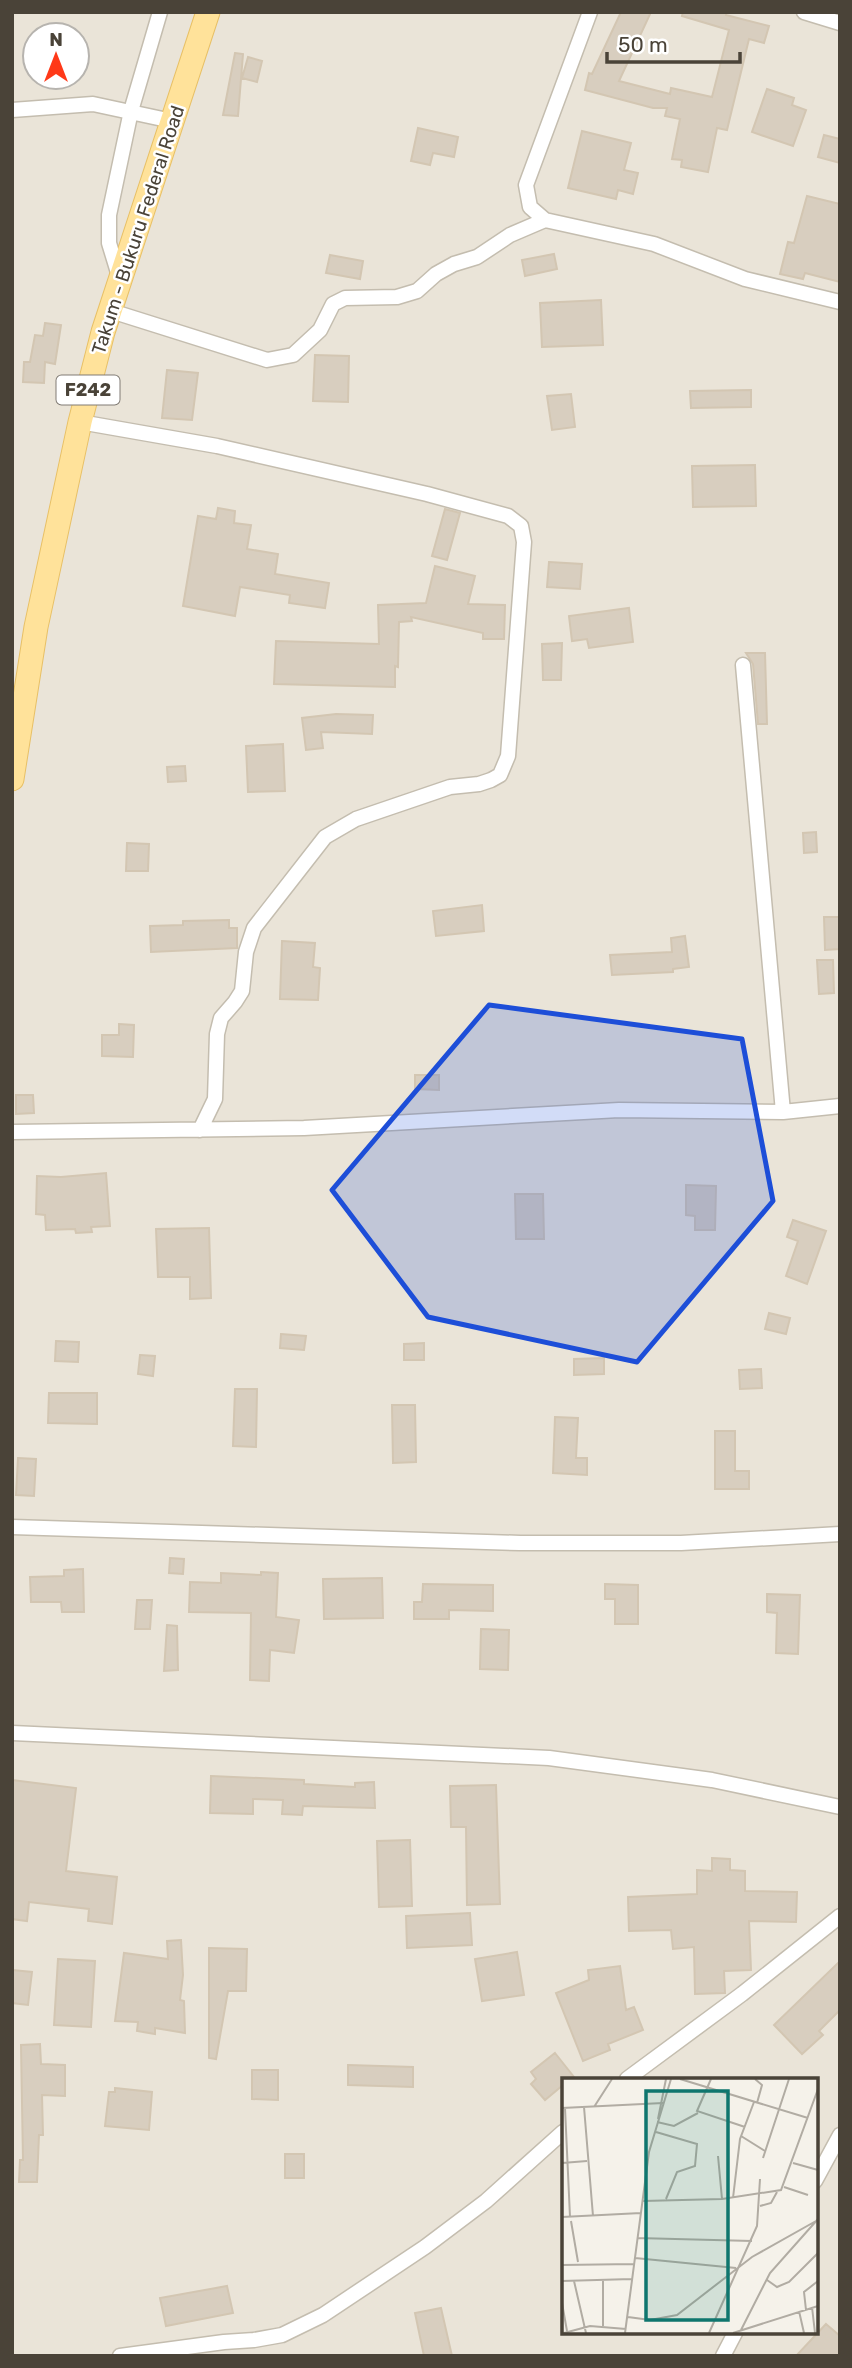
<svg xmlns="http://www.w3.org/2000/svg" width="852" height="2368" viewBox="0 0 852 2368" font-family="Rubik,sans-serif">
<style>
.residential{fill:#eae4d8;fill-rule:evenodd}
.building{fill:#d8cebf;stroke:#d3c6b2;stroke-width:2}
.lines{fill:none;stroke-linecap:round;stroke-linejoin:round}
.minor-casing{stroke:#c4bdaf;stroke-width:17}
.primary-casing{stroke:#e8c066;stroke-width:25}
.minor{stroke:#fff;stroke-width:14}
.primary{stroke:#ffe29a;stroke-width:23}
.marked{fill:#1d4ed8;fill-opacity:0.2;stroke:#1d4ed8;stroke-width:5;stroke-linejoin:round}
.labels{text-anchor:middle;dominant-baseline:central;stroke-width:5;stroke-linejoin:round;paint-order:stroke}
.shield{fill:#fff;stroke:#807b74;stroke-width:2}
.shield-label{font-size:18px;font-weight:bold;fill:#4a4338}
.street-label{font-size:19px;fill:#4a4338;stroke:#fff}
.inset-road{fill:none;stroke:#b1aca3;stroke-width:2}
.view{fill:#0f766e;fill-opacity:0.15;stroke:#0f766e;stroke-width:3.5}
.inset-edge{fill:none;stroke:#4a4338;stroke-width:3.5}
</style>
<rect width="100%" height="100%" fill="#f5f2ea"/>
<path class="residential" d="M12 12H840V2356H12ZM35 35H77V77H35ZM563 2079H815V2331H563Z"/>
<path class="building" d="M621 12H651L619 81 670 94 671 88 712 97 729 30 682 16 683 12H727L726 15 769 26 764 43 749 39 727 130 717 128 708 172 681 167 682 160 672 159 680 119 665 116 667 108H653L585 90 589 73 592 74Z
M235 53 243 54 238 116 223 115Z
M248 57 262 61 257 82 242 78Z
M767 89 794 98 792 105 806 110 793 146 752 132Z
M418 128 458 137 454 157 433 153 430 165 411 161Z
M582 131 631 143 624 170 638 173 633 194 618 190 616 199 568 188Z
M824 135 840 139V163L818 157Z
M807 196 840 204V282L805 273 803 279 780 274 788 242 794 243Z
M554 254 557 269 525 276 522 260Z
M330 255 363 261 360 279 326 273Z
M601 300 603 345 542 347 540 303Z
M45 323 61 325 55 364 45 362 44 383 23 382 24 362H30L35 335 43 336Z
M315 355 349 356 348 402 313 401Z
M167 370 198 373 192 420 162 418Z
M751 390V407L691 408 690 391Z
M571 394 575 427 552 430 547 396Z
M755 465 756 506 693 507 692 466Z
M218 508 235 511 234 523 251 525 247 549 278 554 275 574 329 583 325 608 289 603 290 595 240 587 235 616 183 606 198 516 216 519Z
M445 509 460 513 447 560 432 556Z
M549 562 582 564 580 589 547 587Z
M435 566 475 576 468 604 505 605 504 639H483V633L411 617 412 621 399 622 398 667 395 666V687L274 684 276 641 379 644 378 605 426 603Z
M629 608 633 642 589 648 587 639 572 641 569 616Z
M562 643 561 680H543L542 644Z
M746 653H765L767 724H758L753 664Z
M336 714 373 715 372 734 321 732 323 748 306 750 302 718Z
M283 744 285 791 248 792 246 746Z
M185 766 186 781 168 782 167 767Z
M816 832 817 852 804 853 803 833Z
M127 843 149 844 148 871H126Z
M482 905 484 931 436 936 433 911Z
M824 917H840V949L825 950Z
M229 920V928H237V948L151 952 150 926 183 925V921Z
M685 936 689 967 673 969V972L612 975 610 955 672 952 671 938Z
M282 941 315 943 313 967 320 968 318 1000 280 999Z
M817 960H833L834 993 819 994Z
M119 1024 134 1025 133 1057 102 1056V1035H119Z
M415 1075H439V1090L415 1089Z
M16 1095H33L34 1113 16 1114Z
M106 1173 110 1226 91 1227 92 1232 76 1233 75 1229 46 1230 45 1215 36 1214 37 1176 61 1177Z
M686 1185 716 1186 715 1230H695V1216L686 1215Z
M515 1194H543L544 1239H516Z
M793 1220 826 1231 807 1284 786 1276 798 1241 787 1237Z
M209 1228 211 1298 190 1299V1277H158L156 1229Z
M769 1313 790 1318 786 1334 765 1329Z
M281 1334 306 1336 304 1350 280 1348Z
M56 1341 79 1342 78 1362 55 1361Z
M424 1343V1360H404V1344Z
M140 1355 155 1356 153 1376 138 1374Z
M604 1358V1374L574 1375V1359Z
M761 1369 762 1388 740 1389 739 1370Z
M235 1389H257L256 1447 233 1446Z
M49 1393H97V1424L48 1423Z
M392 1405H415L416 1462 393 1463Z
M555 1417 578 1418 576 1458H587V1475L553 1473Z
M715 1431H735V1471H749V1489H715Z
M18 1458 36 1459 34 1496 16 1495Z
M170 1558 184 1559 183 1574 169 1573Z
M83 1569 84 1612H62L61 1602H31L30 1577 64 1576V1570Z
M261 1572 278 1573 276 1617 299 1620 294 1653 270 1650 269 1681 250 1680 251 1613 189 1612 190 1582 221 1583V1573L261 1575Z
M382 1578 383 1618 324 1619 323 1579Z
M423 1584 493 1585V1611L449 1610V1619H414V1602H422Z
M605 1584 638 1585V1624H615V1599H605Z
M767 1594 800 1595 798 1654 776 1653 777 1613 767 1612Z
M137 1600H152L150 1629H135Z
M167 1625 177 1626 178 1670 164 1671Z
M481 1629 509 1630 508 1670 480 1669Z
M211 1776 304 1780V1784L355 1787V1783L374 1782 375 1808 303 1806 302 1815 282 1814 283 1800 253 1799V1814L210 1813Z
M12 1780 76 1788 66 1871 117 1877 112 1924 88 1921 89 1909 29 1902 27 1921 12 1919Z
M496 1785 500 1904 467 1905 466 1827H451L450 1786Z
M410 1840 412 1906 379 1907 377 1841Z
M712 1858 730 1859V1870L745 1871V1891L797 1892 796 1922 749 1921 751 1970 724 1971 725 1993 695 1994 694 1947 673 1949 671 1930 629 1931 628 1897 697 1894V1870L712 1871Z
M470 1913 472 1945 407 1948 406 1916Z
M181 1940 183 1975 180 2000 184 2001 185 2033 155 2028V2034L137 2031 138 2022 115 2021 124 1953 168 1959 167 1941Z
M209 1948 247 1949 246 1991H228L216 2059 209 2058Z
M517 1952 524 1995 482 2001 475 1959Z
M58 1959 95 1961 91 2027 54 2025Z
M840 1961V2010L819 2031 823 2035 802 2054 774 2025Z
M620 1966 626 2010 634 2007 643 2030 608 2044 610 2050 583 2061 556 1993 589 1980 588 1970Z
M12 1970 32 1972 28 2005 12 2003Z
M40 2044 41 2064 65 2065V2096L42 2095 43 2135H39L37 2182H19L20 2160H23L21 2045Z
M555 2053 574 2077 563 2079V2085L545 2100 531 2084 536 2079 531 2072Z
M348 2065 413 2067V2087L348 2085Z
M252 2070H278V2100L252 2099Z
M115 2088 152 2092 149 2130 105 2126 109 2092H115Z
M285 2154H304V2178H285Z
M227 2286 233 2313 166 2326 160 2298Z
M441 2308 452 2356H424L415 2313Z
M826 2324 840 2336V2356H796Z"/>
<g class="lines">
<g class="minor-casing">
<path id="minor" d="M590 12 526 185 530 207 545 220 654 244 745 279 840 302
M804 12 840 23
M12 110 93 104 172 121
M120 279 109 243V215L131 111 160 12
M111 311 267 360 293 355 320 330 333 304 345 298 397 297 417 291 436 274 454 264 477 257 510 235 545 220
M80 422 217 446 427 494 508 516 521 526 524 542 508 756 500 775 491 780 479 784 450 787 356 819 325 837 254 928 246 952 242 991 235 1002 221 1018 217 1034 215 1099 200 1130
M743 665 783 1112
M12 1132 304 1128 619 1110 783 1112 840 1106
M12 1527 520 1543H681L840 1534
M12 1733 549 1758 712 1780 840 1807
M627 2079 742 1994 840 1916
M815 2181 840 2135
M120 2356 224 2342 254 2340 282 2335 323 2315 425 2247 486 2201 563 2132
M723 2356 736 2331"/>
</g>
<g class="primary-casing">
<path id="primary" d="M12 779 36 627 80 422 103 332 208 12"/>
</g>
<use href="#minor" class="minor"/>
<use href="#primary" class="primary"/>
</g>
<path class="marked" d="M489 1005 742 1039 773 1201 637 1362 428 1317 332 1190Z"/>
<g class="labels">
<rect class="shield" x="56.5" y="375.5" width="63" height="29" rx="5"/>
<g class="shield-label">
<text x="88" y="390">F242</text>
</g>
<g class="street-label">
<text transform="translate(138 230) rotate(-72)">Takum - Bukuru Federal Road</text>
</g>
</g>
<g transform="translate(562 2078)">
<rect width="256" height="256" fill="#f5f2ea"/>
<path class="inset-road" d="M118 1 246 40M149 1 135 33 183 49M193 1 200 7 195 25M22 29 31 138M32 29 50 1M0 30 101 25M3 30 8 139M96 41 104 1M95 44 112 48 136 35M94 54 135 66 133 88 115 94 104 121M179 58 203 73M156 78 160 121M201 80 227 1M0 85 25 83M231 85 256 92M222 109 246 117M171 120 178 61 192 24M81 123 160 121 219 112 256 11M198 128 209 125 215 114M0 139 79 135M9 143 16 184M75 160 190 163M73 180 174 190M0 187 72 186M41 202V248M205 202 215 209 227 204 256 175M0 203 70 201M12 203 24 255M0 225 5 253M250 229 253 255M244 232 242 214 256 203M237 233 242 255M66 239 88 242 115 237 190 179 254 143M179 252 208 195 256 141M2 255 28 248 64 251M63 255 87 74 109 1M147 255 195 148 198 101M171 255 256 228"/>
<path class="view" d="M84 13H166V242H84Z"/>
<rect width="256" height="256" class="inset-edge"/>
</g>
<rect width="852" height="2368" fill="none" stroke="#4a4338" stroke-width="28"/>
<g transform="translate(56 56)"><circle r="33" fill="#ffffff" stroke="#b7b4af" stroke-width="2"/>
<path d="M0-5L12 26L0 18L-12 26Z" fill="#ff3918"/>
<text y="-10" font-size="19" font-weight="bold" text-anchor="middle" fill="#4a4338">N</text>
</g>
<path d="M607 52v10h133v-10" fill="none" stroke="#4a4338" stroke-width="3.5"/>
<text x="618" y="52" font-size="21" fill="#4a4338" stroke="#ffffff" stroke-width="5" paint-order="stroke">50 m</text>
</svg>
